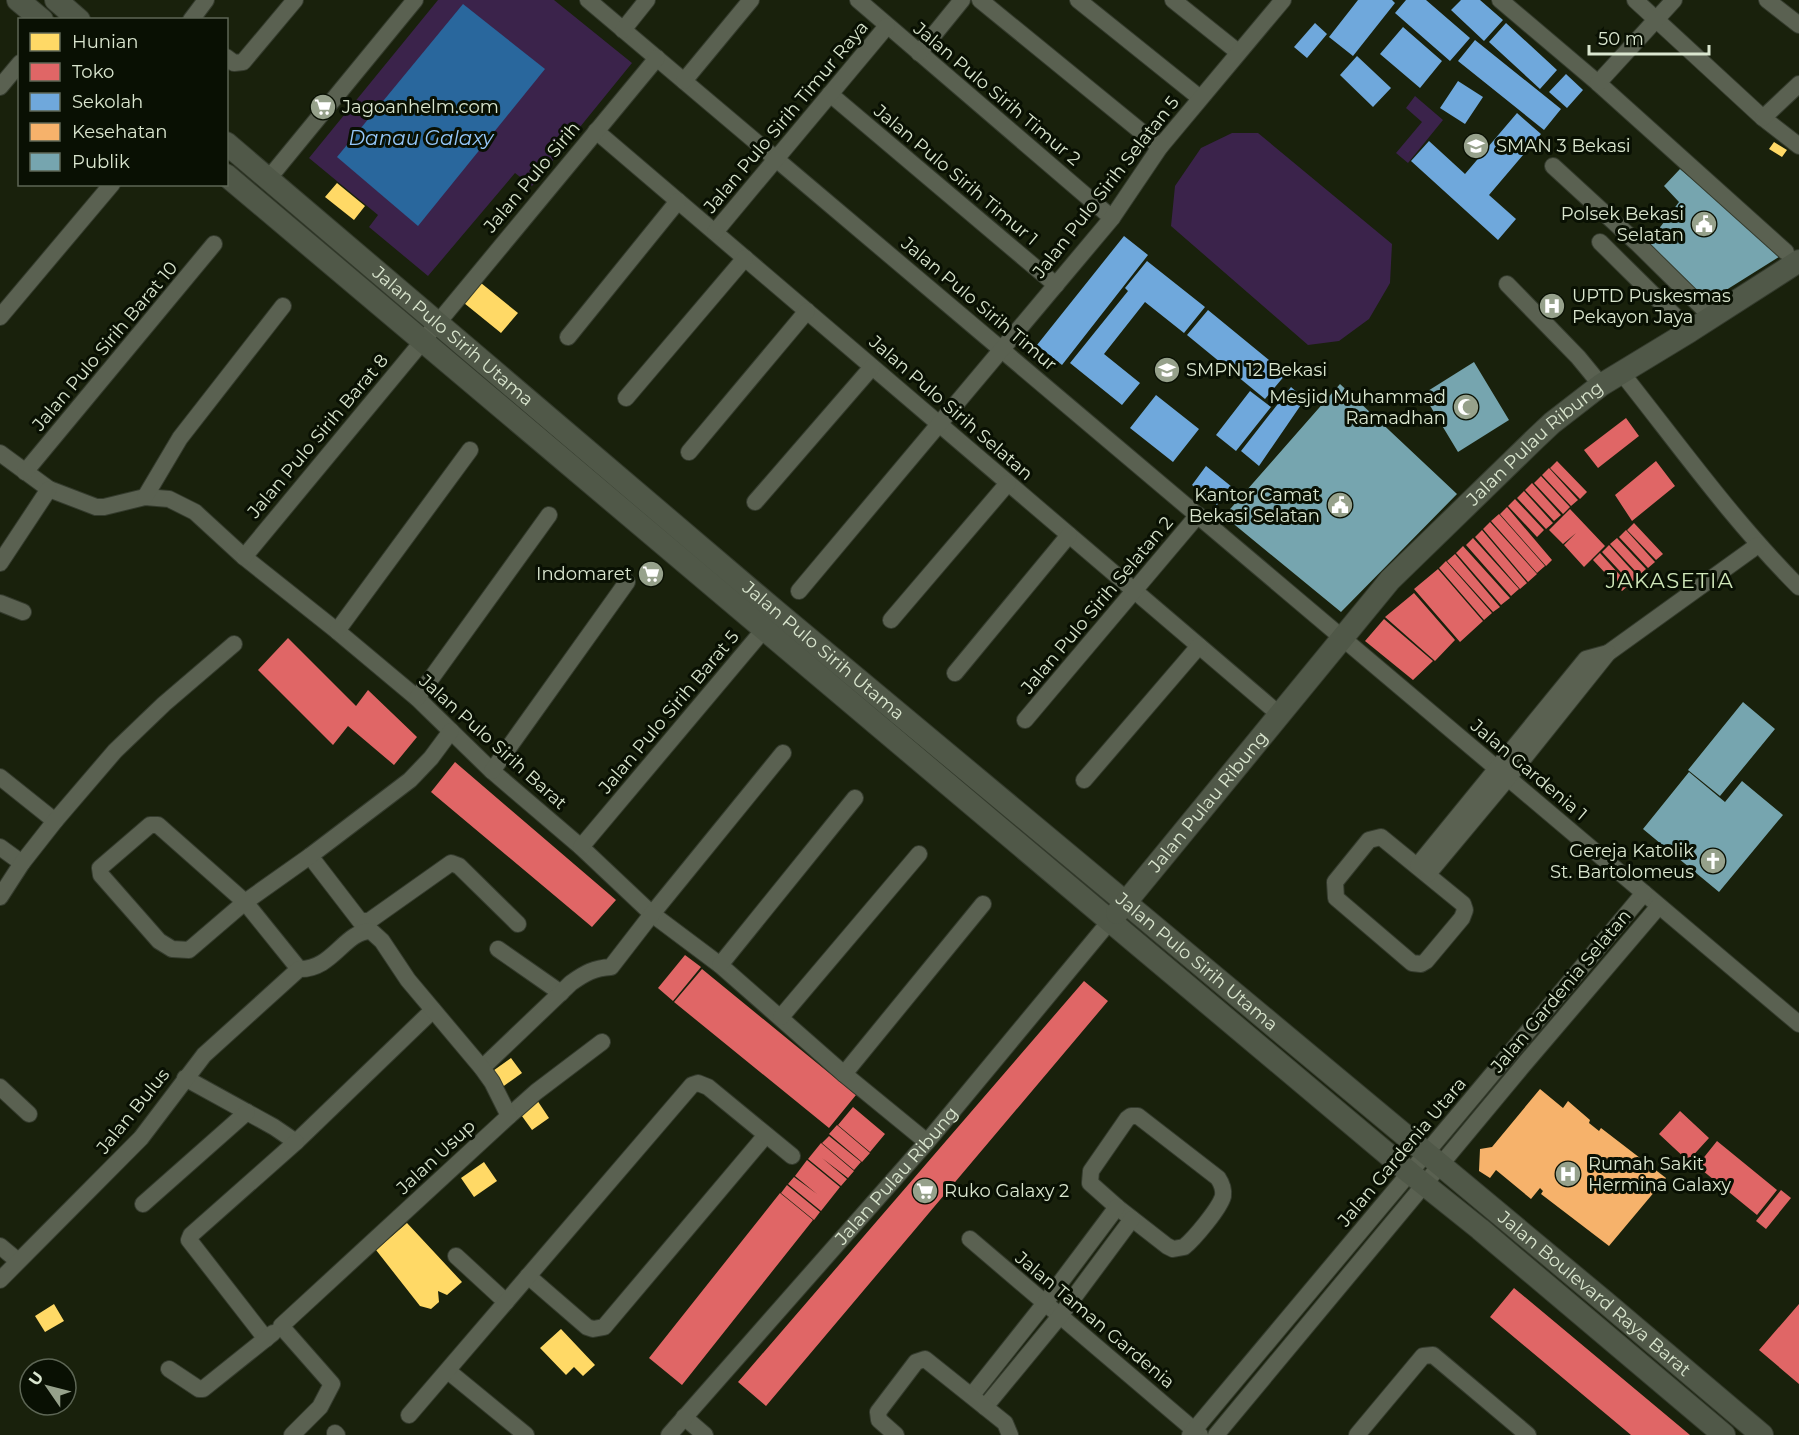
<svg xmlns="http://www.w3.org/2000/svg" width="1799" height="1435" viewBox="0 0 1799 1435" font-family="Montserrat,sans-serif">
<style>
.green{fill:#3b234b}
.water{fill:#29679d}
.homes{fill:#ffd966}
.shops{fill:#e06666}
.schools{fill:#6fa8dc}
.health{fill:#f6b26b}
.public{fill:#76a5af}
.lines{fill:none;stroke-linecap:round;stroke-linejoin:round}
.minor-casing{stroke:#343b2d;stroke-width:18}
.secondary-casing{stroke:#343b2d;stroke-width:24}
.minor{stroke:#5a6151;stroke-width:16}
.secondary{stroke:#505848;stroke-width:22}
.labels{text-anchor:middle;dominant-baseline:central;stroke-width:6;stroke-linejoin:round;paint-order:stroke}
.street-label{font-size:18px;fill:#dae6cf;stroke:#091003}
.poi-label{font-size:18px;fill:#dae6cf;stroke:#091003;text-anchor:start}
.water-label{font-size:20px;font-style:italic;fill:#95c7f9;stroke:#091003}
.quarter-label{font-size:21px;letter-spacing:1.5px;fill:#cfe6b9;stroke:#091003}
</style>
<rect width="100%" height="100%" fill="#19210c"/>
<path class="green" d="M438 0H554L632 63 532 186 515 173 428 276 369 227 378 215 309 158Z
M1415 96 1443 120 1408 163 1396 153 1422 122 1406 108Z
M1232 133H1258L1392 244 1390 283 1369 319 1339 341 1308 345 1171 226 1175 186 1201 148Z"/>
<path class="water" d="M463 4 545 69 418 226 337 157Z"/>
<path class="homes" d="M1774 142 1787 150 1782 157 1769 149Z
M337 183 365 206 354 220 325 197Z
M481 283 518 313 501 333 464 303Z
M1337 410 1376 443 1365 455 1371 460 1376 454 1402 476 1379 503 1353 481 1360 472 1355 468 1337 489 1291 449 1307 429 1315 436Z
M1286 452 1315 477 1283 513 1255 488Z
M511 1058 522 1073 501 1088 490 1073Z
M537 1100 549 1118 532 1130 519 1112Z
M484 1162 497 1181 474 1197 461 1178Z
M407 1223 462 1282 447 1295 438 1291 439 1302 431 1309 420 1306 376 1250Z
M54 1304 64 1321 45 1332 35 1316Z
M561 1329 595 1365 583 1376 574 1367 566 1375 540 1348Z"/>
<path class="shops" d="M1626 418 1639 436 1598 468 1584 450Z
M1557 461 1587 492 1580 499 1550 468Z
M1656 461 1675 486 1632 521 1615 495Z
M1549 468 1578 500 1571 506 1542 475Z
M1541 476 1570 507 1563 514 1534 483Z
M1532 483 1561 515 1554 521 1525 490Z
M1524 491 1553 523 1546 529 1517 498Z
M1515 499 1544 530 1537 537 1508 506Z
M1507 507 1552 560 1546 566 1500 514Z
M1570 509 1605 546 1584 567 1564 545 1576 533 1563 544 1549 530Z
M1499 514 1545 566 1537 573 1491 521Z
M1490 522 1537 574 1528 582 1483 529Z
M1634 523 1663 554 1656 560 1627 530Z
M1482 530 1527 583 1520 589 1475 537Z
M1626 530 1655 562 1648 568 1619 537Z
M1473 538 1519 589 1511 596 1466 545Z
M1617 538 1646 569 1639 575 1610 544Z
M1609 545 1638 577 1631 583 1602 552Z
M1463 546 1510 598 1501 605 1456 553Z
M1600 553 1629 585 1622 591 1593 560Z
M1455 554 1500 607 1493 612 1447 561Z
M1446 561 1492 613 1484 620 1439 568Z
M1438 569 1483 621 1460 642 1414 589Z
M1414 593 1455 640 1435 661 1385 617Z
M1384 619 1433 661 1413 680 1365 641Z
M288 638 356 706 368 690 417 737 394 765 348 726 333 745 258 670Z
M455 762 616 900 592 927 431 792Z
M685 955 701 967 673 1001 658 988Z
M702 969 856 1095 829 1128 674 1002Z
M1084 981 1108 1001 766 1406 738 1382Z
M853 1107 885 1134 870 1152 838 1125Z
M1680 1111 1709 1138 1688 1161 1659 1134Z
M837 1125 870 1153 862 1162 829 1134Z
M829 1136 861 1162 854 1170 822 1143Z
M1717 1141 1777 1190 1757 1215 1697 1166Z
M821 1143 854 1171 848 1178 822 1158 847 1179 841 1186 808 1159Z
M807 1160 840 1187 821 1211 788 1184 794 1177 817 1194 795 1176Z
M787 1185 820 1212 814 1220 781 1193Z
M1781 1190 1791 1198 1766 1229 1756 1221Z
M780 1193 813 1220 682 1385 649 1358Z
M1514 1288 1690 1435H1631L1490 1317Z
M1799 1304V1384L1759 1350Z"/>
<path class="schools" d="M1358 0H1392L1395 3 1353 56 1329 37Z
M1406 0H1426L1470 38 1450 61 1395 13Z
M1461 0H1480L1503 20 1484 41 1451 10Z
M1315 23 1327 34 1307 58 1294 47Z
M1506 23 1557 70 1540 89 1489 42Z
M1403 27 1442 61 1420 88 1380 54Z
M1475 40 1561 109 1544 130 1458 61Z
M1357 56 1391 88 1373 107 1340 75Z
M1566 74 1583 90 1567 108 1549 92Z
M1458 81 1483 97 1465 124 1440 108Z
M1517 113 1541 134 1489 195 1516 219 1498 240 1411 161 1429 141 1465 174Z
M1124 236 1148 255 1062 365 1037 345Z
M1147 261 1205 307 1184 333 1145 302 1104 354 1140 383 1122 405 1070 363 1128 291 1125 288Z
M1208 310 1286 374 1265 399 1187 335Z
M1291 387 1305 399 1259 466 1241 451Z
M1250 391 1271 407 1236 451 1216 435Z
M1156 395 1199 429 1173 462 1130 428Z
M1206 466 1232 487 1217 505 1192 485Z"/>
<path class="health" d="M1540 1089 1563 1108 1568 1101 1590 1120 1589 1123 1599 1131 1601 1128 1666 1178 1609 1246 1541 1194 1543 1191 1540 1188 1531 1199 1496 1170 1490 1178 1479 1171 1480 1149 1492 1147Z"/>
<path class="public" d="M1680 169 1782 255 1707 302 1646 246 1679 202 1664 186Z
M1474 362 1509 420 1458 452 1423 394Z
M1340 384 1457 494 1341 612 1224 516Z
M1743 702 1775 729 1720 796 1688 770Z
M1689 772 1725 802 1742 781 1783 815 1719 892 1643 829Z"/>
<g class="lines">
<g class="minor-casing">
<g id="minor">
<path d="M588 0 1799 1024"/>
<path d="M858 0 1112 218"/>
<path d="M980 0 1160 147"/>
<path d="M1078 0 1200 98"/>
<path d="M1173 0 1238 52"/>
<path d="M1500 0 1598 83 1786 252"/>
<path d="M1635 0 1763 118 1799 146"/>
<path d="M1767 0 1799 25"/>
<path d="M191 20 206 0"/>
<path d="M623 30 647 0"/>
<path d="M919 53 962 0"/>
<path d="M226 57 234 63 243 62 295 0"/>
<path d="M684 81 751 0"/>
<path d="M1598 83 1674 0"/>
<path d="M0 87 20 63"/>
<path d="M830 94 1056 285"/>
<path d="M1763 118 1799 84"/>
<path d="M596 131 1280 715"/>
<path d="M1553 166 1638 244 1712 317"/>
<path d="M269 178 415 0"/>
<path d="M715 232 887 26"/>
<path d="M1600 242 1690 331"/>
<path d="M1507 284 1578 357 1601 385"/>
<path d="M0 317 112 184"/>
<path d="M568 337 678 201"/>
<path d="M1621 372C1679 445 1733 521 1799 587"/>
<path d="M626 398 745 258"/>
<path d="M689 452 807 311"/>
<path d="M0 453 49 489 96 507H104L145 497 169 499 195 512 244 557 337 631 417 698 492 771 581 847 652 914 720 965 844 1074 927 1142"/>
<path d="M25 472 214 244"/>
<path d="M145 497 180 438 283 306"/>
<path d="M755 502 872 367"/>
<path d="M244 557 657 58"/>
<path d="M0 563 49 489"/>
<path d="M799 591 1112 218 1160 147 1283 0"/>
<path d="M0 603 23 612"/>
<path d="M891 620 1008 483"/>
<path d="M337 631 470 450"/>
<path d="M1608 653 1758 545"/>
<path d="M955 673 1069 535"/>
<path d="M417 698 549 515"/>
<path d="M1025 720 1198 515"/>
<path d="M492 771 627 582"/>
<path d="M0 777 55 821"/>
<path d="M1084 780 1199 646"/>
<path d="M1381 837 1463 904 1465 910 1462 918 1426 961 1421 964 1412 963 1336 898 1335 882 1369 840Z"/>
<path d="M0 847 22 863"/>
<path d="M581 847 771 621"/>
<path d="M310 856 360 921H369L451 863 459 866 518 924"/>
<path d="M1418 865 1586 659 1608 653 1508 778 1428 874"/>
<path d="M0 897 22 863 55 821 115 751 164 704 234 644"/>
<path d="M498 949 561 993"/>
<path d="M720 965 855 798"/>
<path d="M299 969 245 902 158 825H150L100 868 101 875 159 941 172 949 189 950 245 902 310 856 410 780 431 758 451 731"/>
<path d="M781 1017 919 854"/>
<path d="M482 1068 571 983C585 973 594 968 611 967L652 914 783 753"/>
<path d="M844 1074 983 904"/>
<path d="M185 1078 274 1127 296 1142 433 1010"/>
<path d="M0 1087 29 1114"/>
<path d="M509 1116 536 1092 602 1042"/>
<path d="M1131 1116H1138L1218 1178C1222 1184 1224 1189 1223 1196 1220 1208 1194 1239 1184 1247L1173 1249 1167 1246 1117 1207 1090 1183 1091 1171 1127 1119Z"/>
<path d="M143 1204 247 1112"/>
<path d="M970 1239 1200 1435"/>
<path d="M0 1246 18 1261"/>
<path d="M456 1256 506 1302"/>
<path d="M528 1276 587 1327 593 1329 604 1327 766 1135"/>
<path d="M0 1280 141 1138 204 1055 299 969C333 970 344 931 371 931L382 941 408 980 482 1068 492 1082 509 1116 281 1326 332 1384 320 1407 292 1435"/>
<path d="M266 1339 189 1240 191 1235 296 1142"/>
<path d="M169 1369 199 1389H203L273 1333"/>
<path d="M448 1371 526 1435"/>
<path d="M972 1395 1045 1303 1117 1207"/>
<path d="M985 1407 1060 1316 1132 1219"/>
<path d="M409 1415 692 1085 698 1083 708 1087 792 1156"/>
<path d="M684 1417 705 1435"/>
<path d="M335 1433 337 1435"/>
<path id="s1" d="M669 1435 927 1142 1110 921"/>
<path d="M896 1435 879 1420 878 1412 916 1362 925 1359 1005 1423 1010 1435"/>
<path d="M1190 1435 1644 893"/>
<path d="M1216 1435 1521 1068 1659 906"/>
<path d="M1357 1435 1423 1356 1433 1355 1528 1435"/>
</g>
</g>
<g class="secondary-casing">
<g id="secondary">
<path d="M18 0 42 20"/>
<path d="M56 0 79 20"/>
<path id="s2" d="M226 143 778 613 1605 1302 1762 1435"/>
<path d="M226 175 1110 921 1410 1173 1480 1229 1724 1435"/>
<path id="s3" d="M1117 913 1390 580 1535 439 1552 423 1601 385 1690 331 1799 261"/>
</g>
</g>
<use href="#minor" class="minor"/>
<use href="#secondary" class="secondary"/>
</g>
<defs>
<g id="supermarket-disc" transform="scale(1.35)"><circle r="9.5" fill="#96a18b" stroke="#091003"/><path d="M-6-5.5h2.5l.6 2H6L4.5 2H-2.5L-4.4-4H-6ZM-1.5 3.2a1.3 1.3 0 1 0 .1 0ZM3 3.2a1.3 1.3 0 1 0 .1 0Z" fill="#fff"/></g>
<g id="school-disc" transform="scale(1.35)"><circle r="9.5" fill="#96a18b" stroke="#091003"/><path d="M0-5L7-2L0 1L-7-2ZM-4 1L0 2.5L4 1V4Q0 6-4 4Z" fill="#fff"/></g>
<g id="civic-disc" transform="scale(1.35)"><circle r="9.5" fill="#96a18b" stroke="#091003"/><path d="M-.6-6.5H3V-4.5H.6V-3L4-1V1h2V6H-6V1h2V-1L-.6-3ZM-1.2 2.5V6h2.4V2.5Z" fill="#fff"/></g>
<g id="hospital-disc" transform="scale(1.35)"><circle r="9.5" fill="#96a18b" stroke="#091003"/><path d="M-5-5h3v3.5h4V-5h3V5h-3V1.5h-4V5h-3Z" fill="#fff"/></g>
<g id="mosque-disc" transform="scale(1.35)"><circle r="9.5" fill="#96a18b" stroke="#091003"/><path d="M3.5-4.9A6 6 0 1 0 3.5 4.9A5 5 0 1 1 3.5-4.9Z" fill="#fff"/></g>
<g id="church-disc" transform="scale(1.35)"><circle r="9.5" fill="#96a18b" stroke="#091003"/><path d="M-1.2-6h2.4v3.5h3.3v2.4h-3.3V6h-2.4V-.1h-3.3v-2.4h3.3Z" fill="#fff"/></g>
</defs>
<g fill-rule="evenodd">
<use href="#supermarket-disc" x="323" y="107"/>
<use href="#school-disc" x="1476" y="146"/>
<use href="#civic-disc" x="1704" y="224"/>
<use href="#hospital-disc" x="1552" y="306"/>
<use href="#school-disc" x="1167" y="370"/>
<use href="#mosque-disc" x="1466" y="407"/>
<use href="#civic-disc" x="1340" y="505"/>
<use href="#supermarket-disc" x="651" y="574"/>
<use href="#church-disc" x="1713" y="861"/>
<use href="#hospital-disc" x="1568" y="1174"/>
<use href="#supermarket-disc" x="925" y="1191"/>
</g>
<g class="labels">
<g class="street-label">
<text transform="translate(997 94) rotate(40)">Jalan Pulo Sirih Timur 2</text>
<text transform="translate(786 117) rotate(-50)">Jalan Pulo Sirih Timur Raya</text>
<text transform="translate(956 175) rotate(40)">Jalan Pulo Sirih Timur 1</text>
<text transform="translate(532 177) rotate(-50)">Jalan Pulo Sirih</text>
<text transform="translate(1106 187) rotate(-52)">Jalan Pulo Sirih Selatan 5</text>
<text transform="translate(979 304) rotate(40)">Jalan Pulo Sirih Timur</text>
<text stroke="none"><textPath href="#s2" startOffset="298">Jalan Pulo Sirih Utama</textPath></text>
<text transform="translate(105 346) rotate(-50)">Jalan Pulo Sirih Barat 10</text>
<text transform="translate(951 408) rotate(41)">Jalan Pulo Sirih Selatan</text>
<text transform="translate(318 436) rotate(-50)">Jalan Pulo Sirih Barat 8</text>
<text stroke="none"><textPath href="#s3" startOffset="630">Jalan Pulau Ribung</textPath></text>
<text transform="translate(1097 605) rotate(-50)">Jalan Pulo Sirih Selatan 2</text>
<text stroke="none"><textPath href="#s2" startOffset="784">Jalan Pulo Sirih Utama</textPath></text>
<text transform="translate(669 712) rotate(-50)">Jalan Pulo Sirih Barat 5</text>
<text transform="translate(493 742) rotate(42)">Jalan Pulo Sirih Barat</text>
<text transform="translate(1529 770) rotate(40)">Jalan Gardenia 1</text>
<text stroke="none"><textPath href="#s3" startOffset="144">Jalan Pulau Ribung</textPath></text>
<text stroke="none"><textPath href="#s2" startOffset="1270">Jalan Pulo Sirih Utama</textPath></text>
<text transform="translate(1561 991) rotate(-50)">Jalan Gardenia Selatan</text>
<text transform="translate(133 1111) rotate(-51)">Jalan Bulus</text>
<text transform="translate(1402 1152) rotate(-50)">Jalan Gardenia Utara</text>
<text transform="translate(436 1157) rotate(-43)">Jalan Usup</text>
<text stroke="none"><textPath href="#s1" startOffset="345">Jalan Pulau Ribung</textPath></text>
<text stroke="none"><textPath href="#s2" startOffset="1788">Jalan Boulevard Raya Barat</textPath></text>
<text transform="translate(1095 1320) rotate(40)">Jalan Taman Gardenia</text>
</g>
<g class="poi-label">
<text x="342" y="107">Jagoanhelm.com</text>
<text x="1496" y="146">SMAN 3 Bekasi</text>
<text x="1684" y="214" text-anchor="end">Polsek Bekasi<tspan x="1684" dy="21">Selatan</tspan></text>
<text x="1572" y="296">UPTD Puskesmas<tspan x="1572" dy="21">Pekayon Jaya</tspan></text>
<text x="1186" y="370">SMPN 12 Bekasi</text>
<text x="1446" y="397" text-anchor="end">Mesjid Muhammad<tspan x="1446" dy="21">Ramadhan</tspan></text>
<text x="1320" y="495" text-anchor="end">Kantor Camat<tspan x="1320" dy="21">Bekasi Selatan</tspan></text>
<text x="632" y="574" text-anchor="end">Indomaret</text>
<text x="1694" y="851" text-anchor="end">Gereja Katolik<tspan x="1694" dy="21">St. Bartolomeus</tspan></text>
<text x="1588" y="1164">Rumah Sakit<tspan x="1588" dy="21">Hermina Galaxy</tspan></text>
<text x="944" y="1191">Ruko Galaxy 2</text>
</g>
<g class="water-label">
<text x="421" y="138">Danau Galaxy</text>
</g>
<g class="quarter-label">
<text x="1670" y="580">JAKASETIA</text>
</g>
</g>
<rect x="18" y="18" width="210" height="168" fill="#091003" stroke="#5d6655" stroke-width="1.5"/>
<rect x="30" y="33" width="30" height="18" fill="#ffd966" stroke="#5d6655" stroke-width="1.5"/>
<text x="72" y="48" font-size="18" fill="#dae6cf">Hunian</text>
<rect x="30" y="63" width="30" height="18" fill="#e06666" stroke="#5d6655" stroke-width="1.5"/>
<text x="72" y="78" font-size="18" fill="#dae6cf">Toko</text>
<rect x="30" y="93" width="30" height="18" fill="#6fa8dc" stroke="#5d6655" stroke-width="1.5"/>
<text x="72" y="108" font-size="18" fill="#dae6cf">Sekolah</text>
<rect x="30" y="123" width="30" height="18" fill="#f6b26b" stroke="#5d6655" stroke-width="1.5"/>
<text x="72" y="138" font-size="18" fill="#dae6cf">Kesehatan</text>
<rect x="30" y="153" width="30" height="18" fill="#76a5af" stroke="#5d6655" stroke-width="1.5"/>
<text x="72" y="168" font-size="18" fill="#dae6cf">Publik</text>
<g transform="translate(48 1387) rotate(305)"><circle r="28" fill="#091003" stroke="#5d6655" stroke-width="1.5"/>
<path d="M0-4.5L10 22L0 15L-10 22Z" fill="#96a18b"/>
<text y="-9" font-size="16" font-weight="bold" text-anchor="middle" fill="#dae6cf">U</text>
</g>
<path d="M1589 45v9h120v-9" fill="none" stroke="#dae6cf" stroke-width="3"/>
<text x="1598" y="45" font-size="18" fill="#dae6cf" stroke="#091003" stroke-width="4.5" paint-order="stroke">50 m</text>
</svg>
